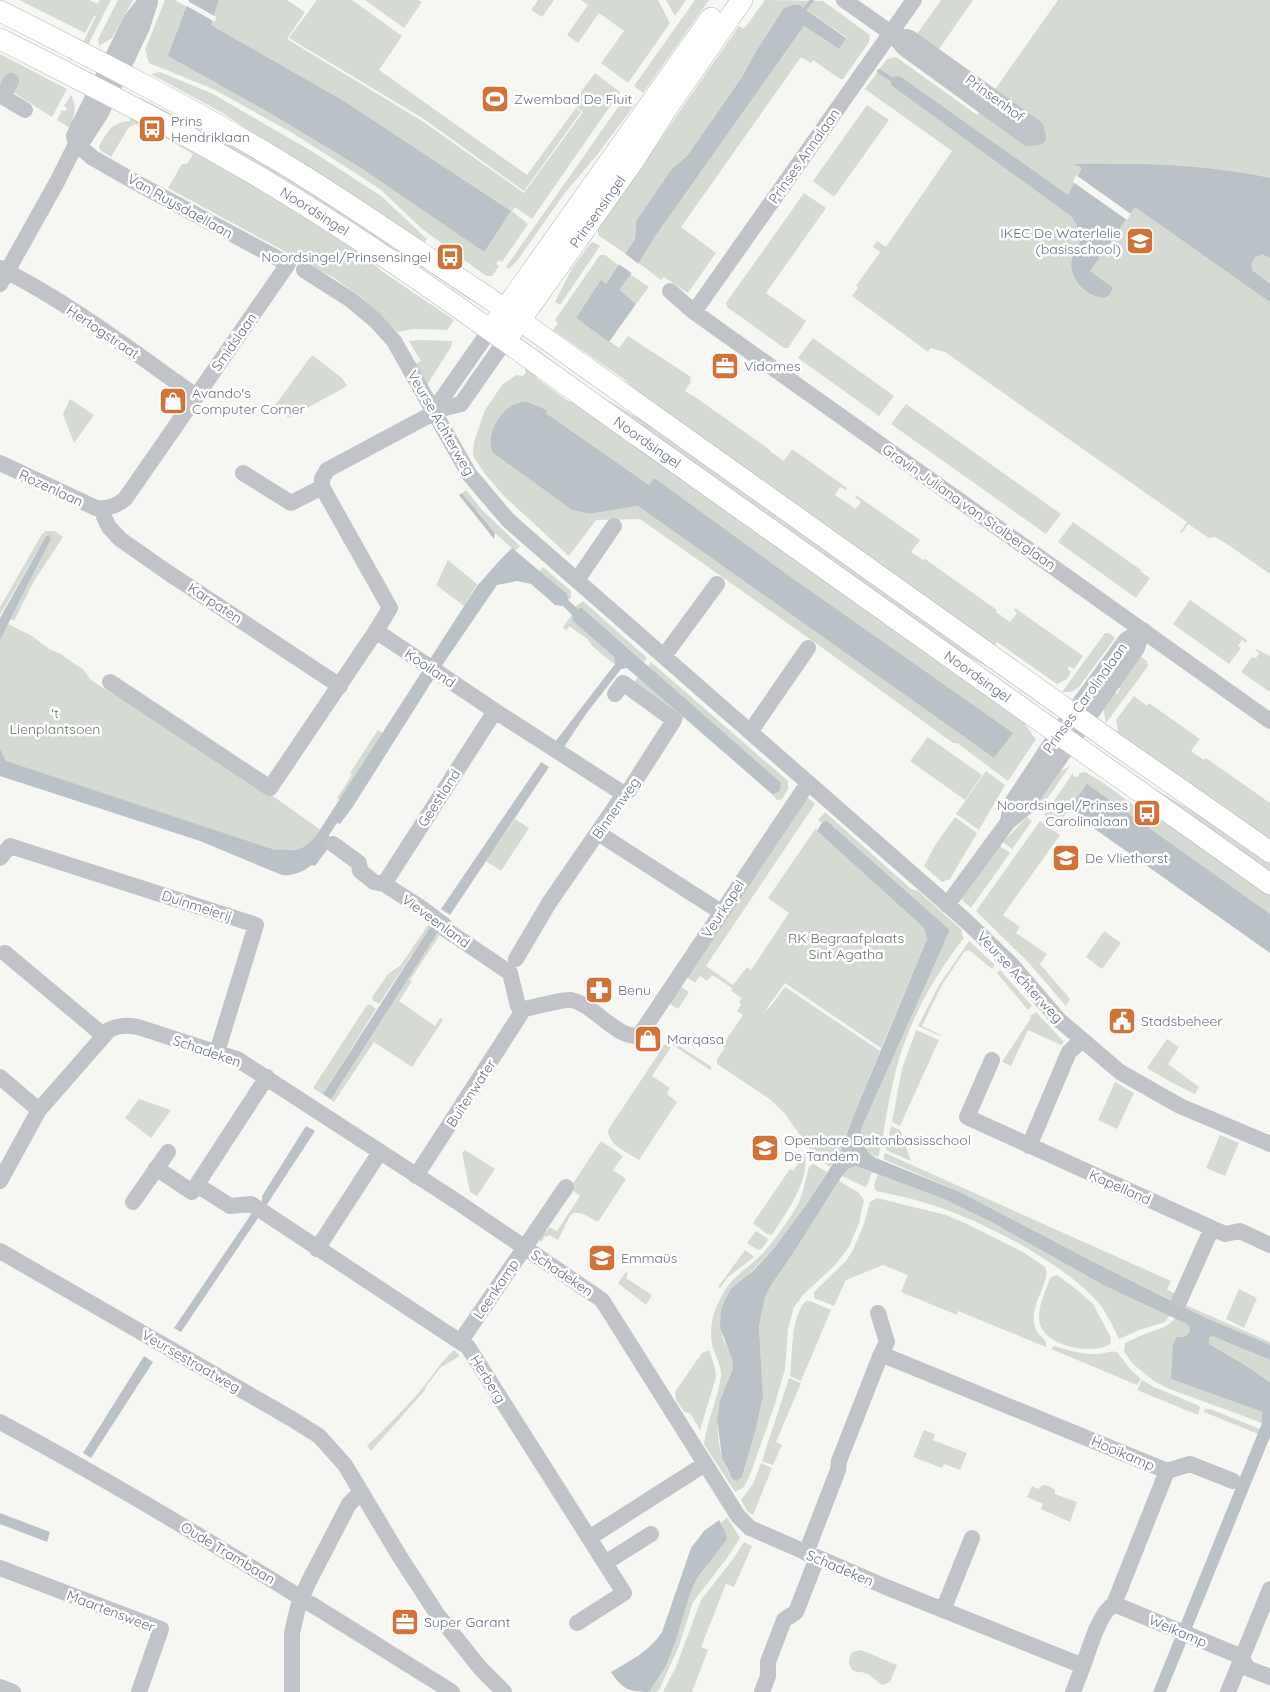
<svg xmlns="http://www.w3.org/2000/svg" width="1270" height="1692" viewBox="0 0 1270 1692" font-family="Quicksand,sans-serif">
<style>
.green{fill:#d5dbd3;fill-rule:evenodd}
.water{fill:#bbc2c7}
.pier{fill:#f6f6f3}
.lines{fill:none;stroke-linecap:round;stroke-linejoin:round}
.stream{stroke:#bbc2c7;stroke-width:4}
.major-casing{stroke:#b4b7bb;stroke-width:22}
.minor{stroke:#c0c3c7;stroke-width:16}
.major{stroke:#fff;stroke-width:21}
.labels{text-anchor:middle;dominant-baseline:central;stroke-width:5;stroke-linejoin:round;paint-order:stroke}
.street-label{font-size:14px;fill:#687381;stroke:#fff}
.poi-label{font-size:14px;fill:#687381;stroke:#fff;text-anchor:start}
.park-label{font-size:14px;fill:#687966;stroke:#fff}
</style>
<rect width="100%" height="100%" fill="#f6f6f3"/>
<path class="green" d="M19 0H89L98 4 100 0H111L87 47 82 44 96 16H94L85 33Z
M118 0H133L112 38 99 46 98 39Z
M165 0H175L187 7 169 56 268 112 361 168 483 251 511 211 344 101 211 25 219 0H287L305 12 287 39 422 121 524 193 583 112 576 107 579 103 575 100 595 73 620 92 532 219 515 207 512 211 528 224 502 262 499 260 496 264 499 266 492 276H486L421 228 380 189 349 169 289 131 213 89 149 63 145 50Z
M317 0H352L402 36 379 70 527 175 576 108 581 112 524 191 424 119 289 38Z
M365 0H418L422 2 404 28Z
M538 0H554L542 17 531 10Z
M581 0H658L670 23 628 83 601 63 624 31 599 13 578 43 567 35 588 5Z
M666 0H686L675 16Z
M695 0H709L643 93 634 86Z
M765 0 823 1 870 35 869 42 843 79H840L813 60 811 63 801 57 681 227 716 253 688 293 664 277 661 280 639 263 654 238 804 26 839 49 846 37 800 5H792L784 8 756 51 742 77 687 156 671 170 636 221 635 239 626 254 598 235V229L739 26 744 29Z
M941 0H973L939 49 917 34Z
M1058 0H1270V574L1224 542 1215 537 1209 538 1188 524 1182 533 1180 532 1187 522 945 352 931 348 928 352 852 296 858 288 856 286 880 252 873 247 877 241 886 247 952 151 865 89 887 59 896 57 977 115Z
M0 54 67 89 52 117 0 84Z
M160 72 213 94 313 152 381 196 427 239 423 245 221 112 151 74Z
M71 95C77 106 75 116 70 128L57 120 62 110 66 111 67 108 64 106Z
M626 96 635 104 597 155 564 194 517 261 509 269 506 267Z
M141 98 292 177 472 297 470 300 401 253 352 228 139 102Z
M867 105 889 120 834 197 813 181Z
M130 117 143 119 354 247 383 272 454 320 447 330 414 329 398 332 361 297 334 278 168 188 182 164H187L193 154 145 126 135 124 129 127 111 157 100 150 99 146C107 132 112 122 130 121Z
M804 193 826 208 766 293 806 321 788 348H784L727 307 726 303Z
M593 242 600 246 560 305 555 302 572 268 590 244Z
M600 255H605L618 265 606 284 601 281 576 318 619 348 628 336 691 377 690 380 691 381 685 391 698 399 770 450 771 452 784 461 792 449 847 488 846 490 840 487 835 495 856 509 861 502 855 497 856 495 920 540 911 552 923 560 925 559 997 610 996 612 1010 622 1017 613 1014 610 1015 608 1083 656 1074 669 1069 666 1068 669 1071 672 1067 679 1057 684 997 642 992 648 660 413 624 379 553 330 558 323 555 320Z
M630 274 649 287 636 304 618 291Z
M813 338 894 396 879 416 798 358Z
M420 340 452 341 451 347 425 388 412 366 421 361 409 341Z
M539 351 604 398 657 429 1042 701 1040 704 987 667 944 643 536 355Z
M312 355 342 378 347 386 289 418 274 407Z
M528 366 538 379 568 401 580 403 1028 721 1025 725C1030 729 1031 735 1036 739L1008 781 957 743H953L824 649 640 519 596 520 569 556 504 496 485 474 473 456 474 442 485 410 502 385 516 375 523 376 526 372 525 370ZM532 403 649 485 654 479H656L788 575 1012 733 994 758 638 506 589 514 572 510 493 453Z
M70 399 94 415 74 443 63 414Z
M906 404 1061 514 1046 534 891 424Z
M466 490 482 510 520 546 515 551 495 533 462 493Z
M1073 522 1141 570V572L1150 578 1136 598 1058 542Z
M46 531H55L63 537 34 581 14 621 11 619 51 539 46 536 0 615V607L42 534Z
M448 560 477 584 464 606 436 585Z
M543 567 571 591V598L568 600 539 572Z
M1190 600 1247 640 1246 643 1242 640 1238 646 1241 648 1229 664 1173 624Z
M583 601 647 658 644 662 581 607 578 609 575 607Z
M572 615 573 621 614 657 615 664C612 663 593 647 591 644 589 642 588 639 586 638 581 634 575 631 570 626L566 630 563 627Z
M8 624 32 636 49 649 61 654 73 663 83 669 91 680 113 694 119 693 273 796 322 831 308 849 275 857 0 760V627L7 626Z
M1105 633H1109L1115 638 1079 687 1071 692H1062Z
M1256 649 1270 656V692L1241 672 1252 657 1256 658 1259 653 1255 650Z
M1140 656 1147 661 1148 666 1106 723 1103 707 1113 691 1117 694 1120 689 1117 686Z
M651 662 788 781V789L782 799 777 800 773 795 776 794 648 666Z
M638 677 684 717 681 722 634 682Z
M1134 696 1147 706 1149 703 1200 739 1191 751 1204 760 1206 758 1270 803V844L1115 734 1118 730 1116 720Z
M378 730 383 733 340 800 337 798 352 775 350 773Z
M928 737 982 775 965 800 910 761Z
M1103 752 1155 789 1206 819 1270 864V875L1101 755Z
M1070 766 1037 813 1033 810 1061 771Z
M986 771 1005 785 979 830 956 814Z
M1085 772 1102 782 1157 822 1162 816 1270 893V914L1068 810 1058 825 1044 815 1073 773 1074 777 1079 776V773Z
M808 798 815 804 706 966 733 985 747 967 751 970 789 913 768 898 816 828 817 831 924 928 927 939 881 1048 785 983 764 1012 770 1007 785 987 880 1051 853 1117 840 1153 830 1167 814 1155 785 1114 771 1100 717 1064V1059L725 1048 722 1046 743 1015 737 1011 741 1004 739 1002 742 998 731 991 732 988 712 975 707 981 700 976 695 983 685 976 804 799Z
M825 812 911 889 918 891 962 930V935L964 938C936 973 912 1016 899 1059 894 1076 890 1095 887 1112 884 1127 883 1142 878 1157 863 1150 859 1143 862 1127L950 930 826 820 822 823 818 820Z
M955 817 977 833 950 879 942 882 924 866 934 847Z
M1027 817 1032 821 1012 849 1003 842Z
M515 819 529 828 501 871 486 861Z
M1040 821 1060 835 1003 915 1020 927 1016 933 1047 954 1040 964 1070 999 1066 1006 1029 963 976 911Z
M1000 846 1010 853 971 908 962 900 965 892Z
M430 922 432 924 379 1004 372 1000 373 998 372 997 388 974 401 965Z
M440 929 443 930 410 980 412 981 399 1001 435 1026 440 1018 443 1020 412 1067 374 1042 334 1102 313 1088 367 1005 370 1004 376 1009 323 1094 331 1098Z
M1104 931 1121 943 1102 969 1086 957Z
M969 941 995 965 992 969 969 950 964 952 942 985 922 1026 941 1035 940 1036 918 1026 939 985Z
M1000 970 1032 1006 1028 1010 997 973Z
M678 985 689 992 678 1009 667 1002Z
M1036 1012 1064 1042 1061 1045 1028 1030 1011 1066 1002 1062 1031 1018 1030 1016Z
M916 1030 939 1040 900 1126 892 1122 902 1069Z
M668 1039 712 1067 710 1070 667 1041Z
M1167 1039 1179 1047 1168 1064 1199 1087 1195 1094 1169 1081 1147 1068Z
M665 1044 671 1047 652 1076 670 1088 667 1094 677 1102 639 1160C627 1152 609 1146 608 1130Z
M1115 1082 1134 1093 1117 1129 1098 1120Z
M139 1099 171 1110 151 1138 125 1118Z
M891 1126 900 1130 911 1161 886 1150Z
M1220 1135 1239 1143 1225 1176 1206 1168Z
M601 1141 623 1156 613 1170 626 1179 598 1222C567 1204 573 1213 558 1240L549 1235 547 1237 545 1236 541 1242 538 1239 545 1229 547 1231 549 1227 557 1231 580 1196 570 1188Z
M465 1150 495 1169 477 1196 470 1192 462 1153Z
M805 1153C809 1184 787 1210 772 1235L767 1234 753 1223 790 1169 793 1171Z
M885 1153 1171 1281 1167 1290 1176 1294 1175 1302 1086 1258 960 1192 883 1159Z
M813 1164 827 1172 806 1205 775 1247 744 1279 722 1336C726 1345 734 1358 733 1369 732 1380 722 1390 720 1401 714 1421 718 1467 736 1480L742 1477 744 1471 756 1429 763 1396 759 1326 765 1297 771 1285 790 1258 839 1181 859 1193 864 1200 859 1223 849 1247 836 1264 803 1295 794 1307 788 1329 785 1369 774 1407 751 1472 744 1487 735 1492 704 1444C708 1420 717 1399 721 1377 722 1367 716 1357 713 1348 708 1330 713 1312 721 1297 730 1278 746 1270 760 1256 770 1247 795 1212 800 1200 804 1189 806 1178 809 1167Z
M856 1166 872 1172 867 1186 865 1187 842 1176 848 1169Z
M878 1174 944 1199 993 1223 1103 1285 1170 1315 1165 1322 1139 1330 1119 1339C1112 1325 1106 1311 1096 1300 1061 1262 981 1220 932 1205 914 1199 895 1195 876 1191L874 1185Z
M877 1198 946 1215 967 1224 1023 1252 1045 1267C1053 1281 1023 1311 1038 1333 1040 1336 1044 1339 1046 1342V1347L958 1311 957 1315 901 1292 908 1275 883 1265 846 1280 834 1306 814 1298V1292L846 1261 853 1250 864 1224 870 1202Z
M756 1231 767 1238 768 1241 761 1249 758 1250 747 1243Z
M745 1250 754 1257 728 1277 720 1288 718 1287Z
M626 1272 628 1273 626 1278 652 1295 646 1305 618 1283Z
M1057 1275 1076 1289 1093 1304 1111 1338 1110 1344C1092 1356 1046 1346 1040 1324 1036 1310 1045 1292 1050 1279L1053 1276Z
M1239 1289 1257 1298 1244 1328 1226 1319Z
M806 1301H810L831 1310 801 1381 790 1376C793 1355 790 1317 806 1301Z
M1181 1303 1270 1342V1346L1206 1318 1180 1305Z
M1175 1318 1187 1324 1190 1328 1189 1333 1184 1337 1171 1379 1262 1412V1423L1167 1388 1154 1381 1134 1365 1124 1352 1125 1343C1130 1341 1135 1338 1140 1336 1153 1330 1166 1330 1175 1318Z
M1212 1336 1270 1360V1382L1245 1365 1209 1344V1338Z
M1054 1346C1068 1350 1083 1355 1097 1354 1105 1354 1110 1350 1117 1352L1131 1370 1141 1379 1137 1385 1051 1349Z
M454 1350 460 1356 440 1368 425 1388 426 1389 371 1451 367 1446C387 1426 407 1407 424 1386 434 1374 442 1360 454 1350Z
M709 1350 715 1368 716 1377 700 1430 690 1413 684 1412 676 1400 675 1392 702 1353Z
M789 1378 801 1383 776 1442 782 1445 773 1465 762 1461Z
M1142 1380 1154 1387 1197 1405 1200 1407 1198 1415 1137 1390Z
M1205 1409H1210L1260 1429 1258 1434 1204 1412Z
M924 1430 935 1434 933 1440 967 1453 960 1470 944 1464 942 1468 913 1457Z
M761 1463 772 1468 753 1515 748 1512 741 1500 753 1484Z
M1043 1485 1049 1486 1055 1490V1494L1077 1502 1070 1522 1041 1509 1043 1504 1027 1497 1032 1486 1038 1489Z
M727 1517 740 1538 727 1558 693 1602 679 1646 659 1690 656 1692H649L666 1666 677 1637 690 1594 696 1580 706 1568 724 1529 721 1523Z
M744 1542 752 1546 734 1587 726 1584 701 1647 708 1650 692 1692H663L676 1667 701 1600 733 1559Z
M861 1650 897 1665 890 1682 882 1685C877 1682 871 1675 866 1673 863 1672 860 1672 857 1672 847 1669 848 1659 852 1652Z"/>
<path class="water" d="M189 0H219L211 25 344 101 511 211 484 252 361 168 268 112 168 56Z
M792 5H800L805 9 846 38 839 49 804 26 654 238 639 263 619 290 636 304 609 342 576 318 601 280 606 284 635 239 636 221 671 170 687 156 742 77 756 51 784 8Z
M895 76 901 77 1068 195 1082 168 1074 164C1139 163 1206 164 1270 178V258L1262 254 1254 258 1251 265 1253 271 1270 284V302L1135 207 1090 271 1113 288C1110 294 1107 300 1099 297 1083 293 1068 276 1072 259 1073 253 1077 250 1079 245 1082 234 1077 224 1071 216L891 85V79Z
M525 402C532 403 543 408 547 411L546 413 649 485 654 478 656 479 788 575 1013 733 994 758 638 506 589 514 572 510 493 453C485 438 497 416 510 407 514 403 520 403 525 402Z
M462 493 495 533 494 539 459 495Z
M50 535 51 539 0 640V618L46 536Z
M512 548 567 594 568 600 578 609 581 607 781 783 780 790 773 795 627 668 621 669 586 714 564 747 555 742 615 664 614 657 573 621 572 615 563 606 555 605 531 584 517 581 497 585 443 664 352 808 340 824 337 823 329 835 330 846 315 866 312 865C302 872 294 876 282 875L200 841 0 776V749L6 761 275 850C297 848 297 856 316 836L477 586 499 561Z
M541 762 549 767 450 915 441 909Z
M1087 784 1270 914V953L1068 810Z
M826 820 950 930 862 1127C859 1141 864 1150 876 1158L960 1192 1086 1258 1206 1318 1270 1345V1360L1212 1336 1209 1338V1344L1245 1365 1270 1382V1437L1166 1692H1153L1262 1423V1412L1171 1379 1173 1344 1177 1337H1184L1189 1333 1190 1328 1187 1324 1103 1285 993 1223 944 1199 856 1166 848 1169 842 1176 790 1258 771 1285 765 1297 759 1326 763 1396 756 1429 742 1477 736 1481 732 1478 722 1458 717 1419 720 1400 733 1369 732 1359 720 1327 721 1311 724 1302 731 1289 754 1270 775 1247 806 1205 840 1153 853 1117 927 939 924 928 817 831 821 824Z
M432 924 440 929 331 1099 323 1094Z
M306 1126 315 1131 266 1206 262 1202V1196Z
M252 1213 258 1218 181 1332 174 1328Z
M144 1356 153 1362 91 1458 83 1453Z
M0 1513 50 1532 47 1542 0 1524Z
M719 1520 724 1529 727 1539 696 1580 690 1594 677 1637 666 1666 649 1692C629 1692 622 1689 611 1672 630 1661 651 1650 662 1632L691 1548 704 1531Z"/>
<path class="pier" d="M186 0 216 17 215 22 185 5Z
M1076 175 1131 214 1127 220 1073 182Z
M624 253 640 265 633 274 617 263Z"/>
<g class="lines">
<path class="stream" d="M805 9 812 0
M879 71 891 79"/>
<g class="major-casing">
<g id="major">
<path d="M0 11C95 59 190 107 281 162 351 204 418 252 487 297L1111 741 1270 852"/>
<path id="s1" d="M0 39C100 90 201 140 297 200 417 274 529 359 644 440 853 587 1061 736 1270 884"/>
<path d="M496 322 711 18"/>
<path id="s2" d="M511 333 632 163 665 111 742 0"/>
</g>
</g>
<path class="minor" d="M844 0 891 33 904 48 1028 138 1038 137 1036 128 910 38 891 33
M0 95 25 110
M3 96 11 81
M76 144 83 141 101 113 142 27 150 2
M0 268C70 303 132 351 196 396
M304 270 351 300 375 320 394 341 469 474 508 520 965 920 1010 963 1059 1020 1120 1072 1180 1106 1270 1144
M0 284 57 182 76 144 74 136 131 20 147 0
M670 291 694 312 1270 721
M694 312 914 0
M505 341 461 404 441 409 327 470 322 479V487L390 608 376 631 495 711 624 794
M441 409V400L490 330
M0 463 96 508C108 509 116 506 125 499L288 264 135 182 93 158 76 144
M243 473 291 503 322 487
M104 508V517L109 527 120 539 167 572 340 686
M577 580 614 526
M664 656 717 584
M110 682 270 788 376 631
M750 732 808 648
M1008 822 1011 804 1058 733 1126 640 1143 630
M598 833 721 912
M333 844 359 863 360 871 374 882 384 884 420 907 444 925 445 929 510 973 518 1006 524 1009
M0 858 10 846 256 925 217 1052
M384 884 495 711
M947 905 1008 822 1025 808 1137 648 1143 630
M5 953 103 1035
M516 959 549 903 624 794 630 789 674 720 623 683 615 694
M524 1009C535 1007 562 999 571 1000 596 1005 613 1037 639 1036L808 783
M992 1060 967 1117 1225 1234 1240 1231 1270 1245
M0 1077 39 1110
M1029 1146 1069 1052 1082 1040
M156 1168 192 1192 267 1077
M416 1176 524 1009
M0 1181 39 1110 109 1030C119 1025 127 1025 138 1027L237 1059 456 1201 602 1300 738 1516 750 1528 886 1587 1083 1666 1073 1692
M197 1185 230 1206 251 1204 468 1347 624 1593 577 1623
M133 1202 168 1152
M317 1249 380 1152
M0 1251 292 1419 319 1436 345 1465 400 1557 437 1614 481 1669 504 1692
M1179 1302 1212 1228
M878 1313 887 1342 881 1354
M460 1342 566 1187
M0 1422C155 1505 303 1599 452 1692
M1167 1471 1190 1464 1233 1481
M589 1538 705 1464
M806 1553 838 1470 839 1461 881 1354 1167 1471 1114 1604C1099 1613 1089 1650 1083 1666
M605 1563 651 1534
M0 1568 161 1629 139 1692
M1114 1604 1242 1657 1247 1668 1270 1677
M943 1610 972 1538
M0 1687 13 1692
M292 1692V1633L298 1607 308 1583 349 1504 361 1492
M762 1692 768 1676V1662L784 1620 796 1612 817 1558
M1228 1692 1270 1589"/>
<use href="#major" class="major"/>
</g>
<defs>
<g id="stadium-square" transform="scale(1.4375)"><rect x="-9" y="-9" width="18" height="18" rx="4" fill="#d17239" stroke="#fff"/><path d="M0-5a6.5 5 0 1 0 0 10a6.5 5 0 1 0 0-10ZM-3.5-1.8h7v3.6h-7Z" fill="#fff"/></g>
<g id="bus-square" transform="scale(1.4375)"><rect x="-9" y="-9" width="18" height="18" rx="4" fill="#d17239" stroke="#fff"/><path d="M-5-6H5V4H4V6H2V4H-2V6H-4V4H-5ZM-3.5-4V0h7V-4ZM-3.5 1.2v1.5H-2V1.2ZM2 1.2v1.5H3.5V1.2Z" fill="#fff"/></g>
<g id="school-square" transform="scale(1.4375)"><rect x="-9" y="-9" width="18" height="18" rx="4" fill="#d17239" stroke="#fff"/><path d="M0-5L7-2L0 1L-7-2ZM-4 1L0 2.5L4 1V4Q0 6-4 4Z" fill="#fff"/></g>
<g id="office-square" transform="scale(1.4375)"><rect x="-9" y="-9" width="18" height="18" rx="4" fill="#d17239" stroke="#fff"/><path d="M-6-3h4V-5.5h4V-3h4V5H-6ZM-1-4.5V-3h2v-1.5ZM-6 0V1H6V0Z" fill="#fff"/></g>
<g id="shop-square" transform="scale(1.4375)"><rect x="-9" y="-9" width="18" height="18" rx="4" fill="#d17239" stroke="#fff"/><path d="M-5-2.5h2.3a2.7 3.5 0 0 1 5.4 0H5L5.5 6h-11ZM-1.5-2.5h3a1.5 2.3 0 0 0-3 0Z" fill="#fff"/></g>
<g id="pharmacy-square" transform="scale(1.4375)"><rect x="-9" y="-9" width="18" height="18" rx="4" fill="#d17239" stroke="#fff"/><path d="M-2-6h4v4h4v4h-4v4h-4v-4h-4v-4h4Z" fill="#fff"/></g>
<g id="civic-square" transform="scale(1.4375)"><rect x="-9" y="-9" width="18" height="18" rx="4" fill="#d17239" stroke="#fff"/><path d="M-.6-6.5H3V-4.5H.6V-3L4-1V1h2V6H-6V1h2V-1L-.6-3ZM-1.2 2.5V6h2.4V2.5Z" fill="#fff"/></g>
</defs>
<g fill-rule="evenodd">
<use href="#stadium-square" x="495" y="99"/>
<use href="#bus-square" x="152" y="129"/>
<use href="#school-square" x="1140" y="241"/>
<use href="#bus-square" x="450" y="257"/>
<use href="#office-square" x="725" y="366"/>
<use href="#shop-square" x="173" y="401"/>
<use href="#bus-square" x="1147" y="813"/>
<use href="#school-square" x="1066" y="858"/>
<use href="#pharmacy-square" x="599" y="990"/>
<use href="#civic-square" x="1122" y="1021"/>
<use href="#shop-square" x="648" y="1039"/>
<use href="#school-square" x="765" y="1148"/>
<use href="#school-square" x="602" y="1258"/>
<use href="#office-square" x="405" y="1622"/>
</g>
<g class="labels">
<g class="street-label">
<text transform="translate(995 98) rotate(36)">Prinsenhof</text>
<text transform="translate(804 156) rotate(-55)">Prinses Annalaan</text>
<text transform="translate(180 206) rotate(29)">Van Ruysdaellaan</text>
<text stroke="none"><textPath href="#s1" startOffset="359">Noordsingel</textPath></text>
<text stroke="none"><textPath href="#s2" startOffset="149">Prinsensingel</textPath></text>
<text transform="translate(103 332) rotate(34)">Hertogstraat</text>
<text transform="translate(234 342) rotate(-55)">Smidslaan</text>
<text transform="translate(441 423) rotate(60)">Veurse Achterweg</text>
<text stroke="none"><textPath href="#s1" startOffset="764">Noordsingel</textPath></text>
<text transform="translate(51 488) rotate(25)">Rozenlaan</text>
<text transform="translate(969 507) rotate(35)">Gravin Juliana van Stolberglaan</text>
<text transform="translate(215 603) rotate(33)">Karpaten</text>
<text transform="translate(430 668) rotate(34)">Kooiland</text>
<text stroke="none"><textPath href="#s1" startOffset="1169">Noordsingel</textPath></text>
<text transform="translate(1085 698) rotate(-54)">Prinses Carolinalaan</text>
<text transform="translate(439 798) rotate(-57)">Geestland</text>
<text transform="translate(616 808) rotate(-55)">Binnenweg</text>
<text transform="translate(197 906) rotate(18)">Duinmeierij</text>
<text transform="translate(723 909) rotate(-57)">Veurkapel</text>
<text transform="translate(436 921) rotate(36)">Vieveenland</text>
<text transform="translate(1020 977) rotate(47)">Veurse Achterweg</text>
<text transform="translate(207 1051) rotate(19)">Schadeken</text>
<text transform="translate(471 1093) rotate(-57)">Buitenwater</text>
<text transform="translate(1120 1187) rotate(24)">Kapelland</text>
<text transform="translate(562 1273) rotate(34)">Schadeken</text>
<text transform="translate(496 1289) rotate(-56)">Leenkamp</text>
<text transform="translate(191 1361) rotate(30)">Veursestraatweg</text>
<text transform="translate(488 1379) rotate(58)">Herberg</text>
<text transform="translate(1123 1453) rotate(23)">Hooikamp</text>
<text transform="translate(228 1553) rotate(31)">Oude Trambaan</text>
<text transform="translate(840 1568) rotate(23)">Schadeken</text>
<text transform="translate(111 1611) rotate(21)">Maartensweer</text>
<text transform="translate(1178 1631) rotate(23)">Weikamp</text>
</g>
<g class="poi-label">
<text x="514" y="99">Zwembad De Fluit</text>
<text x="171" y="121">Prins<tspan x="171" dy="16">Hendriklaan</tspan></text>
<text x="1121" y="233" text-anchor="end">IKEC De Waterlelie<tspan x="1121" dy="16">(basisschool)</tspan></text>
<text x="431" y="257" text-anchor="end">Noordsingel/Prinsensingel</text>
<text x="744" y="366">Vidomes</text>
<text x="192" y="393">Avando's<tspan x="192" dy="16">Computer Corner</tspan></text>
<text x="1128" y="805" text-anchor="end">Noordsingel/Prinses<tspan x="1128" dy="16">Carolinalaan</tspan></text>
<text x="1085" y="858">De Vliethorst</text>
<text x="618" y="990">Benu</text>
<text x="1141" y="1021">Stadsbeheer</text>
<text x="667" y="1039">Marqasa</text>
<text x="784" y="1140">Openbare Daltonbasisschool<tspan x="784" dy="16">De Tandem</tspan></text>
<text x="621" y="1258">Emmaüs</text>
<text x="424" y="1622">Super Garant</text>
</g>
<g class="park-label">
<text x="55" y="713">'t<tspan x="55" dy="16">Lienplantsoen</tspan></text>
<text x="846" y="938">RK Begraafplaats<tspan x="846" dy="16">Sint Agatha</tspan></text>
</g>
</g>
</svg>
